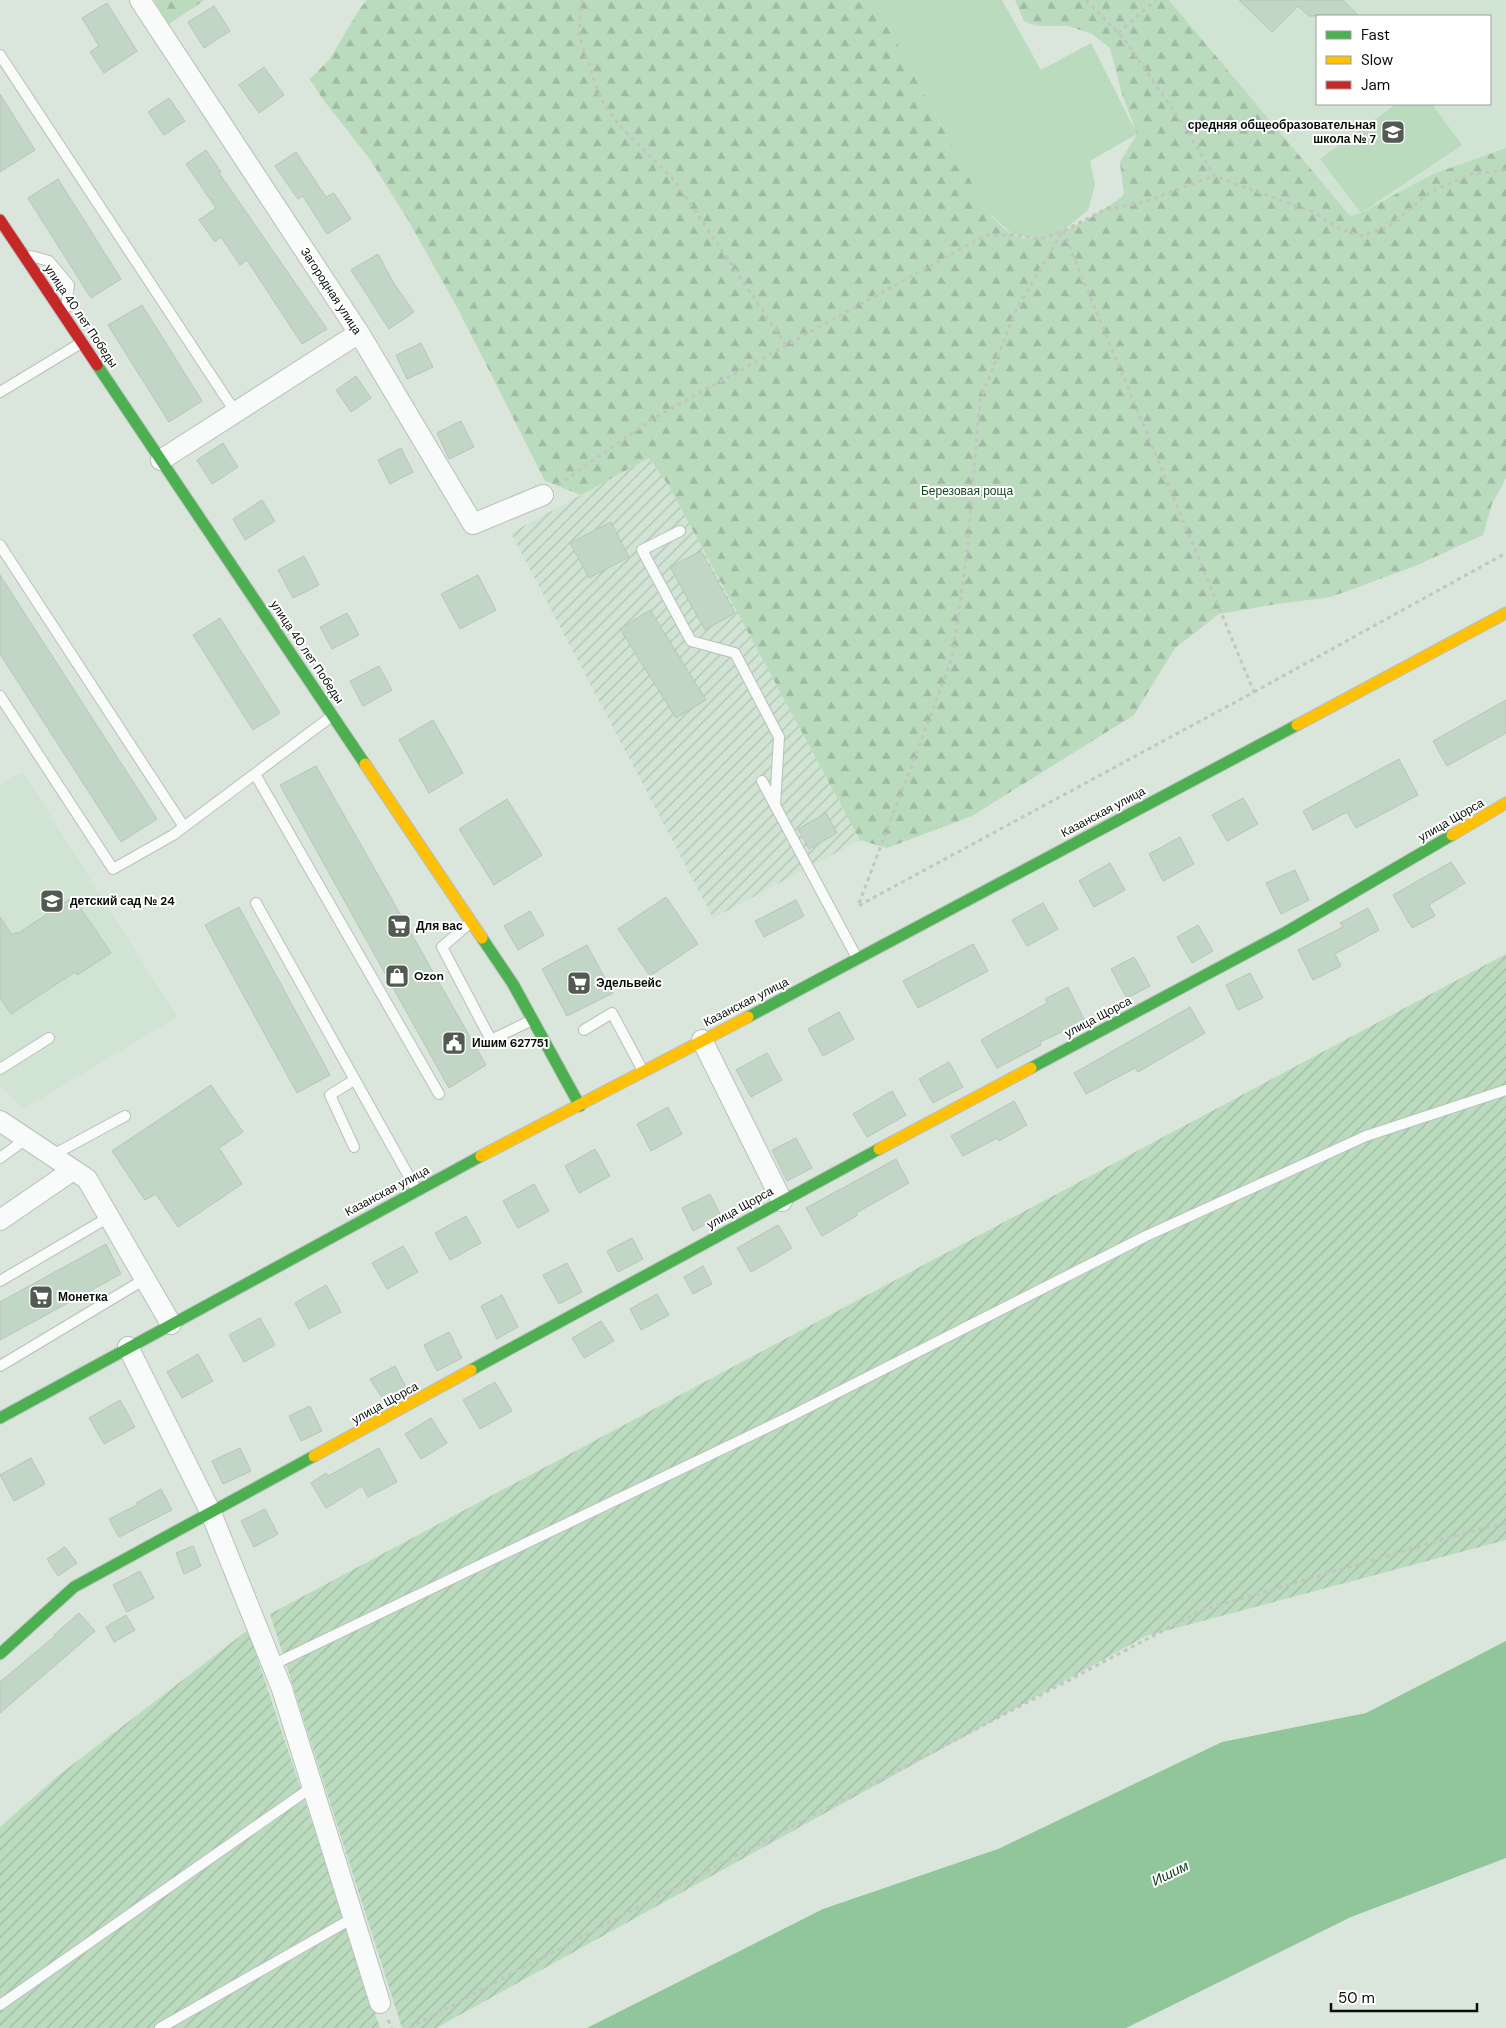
<svg xmlns="http://www.w3.org/2000/svg" width="1506" height="2028" viewBox="0 0 1506 2028" font-family="'DM Sans',sans-serif">
<style>
.built{fill:#d1e4d3;fill-rule:evenodd}
.industrial{fill:url(#industrial-furrows)}
.grass{fill:#bbdbbf}
.forest{fill:url(#forest-firs)}
.garden{fill:url(#garden-furrows)}
.water{fill:#90c69a}
.building{fill:#c2d6c5;stroke:#bac3bc}
.lines{fill:none;stroke-linecap:round;stroke-linejoin:round}
.lane-casing{stroke:#b8c1ba;stroke-width:12}
.street-casing{stroke:#b8c1ba;stroke-width:22}
.fast-casing{stroke:#b8c1ba;stroke-width:13}
.slow-casing{stroke:#b8c1ba;stroke-width:13}
.jam-casing{stroke:#b8c1ba;stroke-width:13}
.path{stroke:#c2c6c3;stroke-width:3;stroke-dasharray:4 4;stroke-linecap:butt}
.lane{stroke:#f9fbfa;stroke-width:10}
.street{stroke:#f9fbfa;stroke-width:20}
.fast{stroke:#4caf50;stroke-width:11}
.slow{stroke:#ffc107;stroke-width:11}
.jam{stroke:#c62828;stroke-width:11}
.labels{text-anchor:middle;dominant-baseline:central;stroke-width:4;stroke-linejoin:round;paint-order:stroke}
.poi-label{font-size:12px;font-weight:bold;fill:#080f09;stroke:#fff;text-anchor:start}
.street-label{font-size:12px;fill:#080f09;stroke:#fff}
.park-label{font-size:12px;fill:#134821;stroke:#fff}
.water-label{font-size:14px;font-style:italic;fill:#043d16;stroke:#fff}
</style>
<defs>
<pattern id="industrial-furrows" width="10" height="10" patternUnits="userSpaceOnUse" patternTransform="scale(1.25)"><rect width="10" height="10" fill="#d1e4d3"/><path d="M-1 1l2-2M0 10L10 0M9 11l2-2" fill="none" stroke="#b2c2b4"/></pattern>
<pattern id="forest-firs" width="22" height="20" patternUnits="userSpaceOnUse" patternTransform="scale(1.25)"><rect width="22" height="20" fill="#bbdbbf"/><path d="M5 1l3.5 6h-7zM16 11l3.5 6h-7z" fill="#9fbba3"/></pattern>
<pattern id="garden-furrows" width="10" height="10" patternUnits="userSpaceOnUse" patternTransform="scale(1.25)"><rect width="10" height="10" fill="#bbdbbf"/><path d="M-1 1l2-2M0 10L10 0M9 11l2-2" fill="none" stroke="#9fbba3"/></pattern>
</defs>
<rect width="100%" height="100%" fill="#dae5dc"/>
<path class="built" d="M1169 0H1506V161L1356 224ZM1317 16H1490V104H1317Z
M23 772 177 1017 23 1109 0 1085V785Z"/>
<path class="industrial" d="M649 458 669 486 860 840 713 918 511 533Z"/>
<path class="grass" d="M874 0H1002L1041 70 1091 43 1137 134 1090 161 1095 185 1088 210 1063 231 1041 239 1013 235 987 211Z
M1396 104H1432L1462 145 1361 213 1320 159Z"/>
<path class="forest" d="M154 0H205L169 24Z
M367 0H874L987 211C994 218 1004 230 1013 235 1044 249 1100 214 1124 195L1120 162 1137 134 1122 94 1110 48 1092 34 1068 26H1037L1024 21 1015 0H1169L1350 216 1361 213 1433 174 1506 148V478L1492 504 1483 535 1415 566 1331 597 1271 605 1219 614 1175 648 1134 715 972 816 887 848 860 840 669 486 649 458 581 495 545 481 458 309 408 220 369 158 322 98 310 79 329 60 359 10Z"/>
<path class="garden" d="M1506 954V1540L1146 1636 436 2028H402L270 1614Z
M248 1630 380 2028H0V1827L59 1775Z"/>
<path class="water" d="M1506 1641V1858L1351 1917 1126 2028H587L823 1909 998 1849 1222 1742 1366 1713Z"/>
<path class="building" d="M1239 0H1343L1359 16H1309L1298 6 1272 32Z
M107 3 137 51 104 73 90 52 99 46 82 18Z
M214 6 230 31 204 48 188 22Z
M264 67 284 95 259 113 239 85Z
M0 94 35 150 0 172Z
M169 98 185 121 164 135 148 112Z
M206 150 221 172 219 173 327 329 302 344 247 260 240 265 221 237 215 242 199 220 216 208 186 164Z
M296 152 326 197 334 193 351 219 327 234 303 196 298 199 275 166Z
M58 179 121 279 91 298 28 198Z
M378 254 393 282 414 312 389 329 351 270Z
M142 305 202 401 169 422 108 325Z
M421 343 433 367 407 379 396 355Z
M356 376 371 398 351 412 336 390Z
M461 421 474 447 449 459 437 433Z
M223 443 238 467 212 484 197 460Z
M401 448 413 472 390 484 378 460Z
M262 500 275 521 245 540 233 519Z
M611 522 629 557 589 578 570 543Z
M701 551 735 613 705 630 670 567Z
M304 556 319 585 293 598 278 570Z
M0 575 157 819 121 842 0 654Z
M478 575 496 610 460 629 441 594Z
M650 610 706 700 676 718 620 629Z
M347 613 359 635 332 649 320 627Z
M220 618 280 713 253 730 193 635Z
M379 666 392 690 363 706 350 681Z
M1506 700V733L1447 766 1433 741Z
M433 720 463 773 429 793 399 740Z
M1399 759 1418 795 1356 828 1347 812 1313 830 1303 811Z
M316 766 486 1065 449 1088 280 785Z
M1243 798 1258 824 1227 841 1212 815Z
M507 799 542 855 494 885 459 829Z
M826 813 837 833 809 849 798 829Z
M1180 837 1194 864 1163 881 1149 854Z
M1451 862 1465 883 1429 905 1435 916 1412 928 1393 895Z
M1110 863 1125 890 1094 907 1079 881Z
M1295 870 1309 900 1281 914 1266 883Z
M73 897 111 953 77 975 75 972 11 1014 0 998V917L12 935 16 932 17 934Z
M666 897 698 944 650 976 618 929Z
M796 900 804 916 764 937 755 921Z
M1043 903 1058 929 1027 946 1012 920Z
M239 907 330 1075 297 1093 205 925Z
M1368 908 1379 930 1335 954 1341 966 1313 980 1298 950 1343 927 1340 923Z
M530 911 544 935 518 950 504 926Z
M1198 925 1213 951 1192 963 1177 937Z
M973 944 988 971 918 1008 903 981Z
M587 945 613 993 567 1016 542 969Z
M1134 957 1150 986 1127 998 1111 969Z
M1250 973 1263 998 1238 1010 1226 985Z
M1068 987 1085 1021 1040 1042 1041 1045 997 1068 981 1040 1047 1003 1045 999Z
M1190 1007 1205 1033 1138 1072 1135 1068 1086 1094 1074 1073Z
M839 1012 854 1039 823 1056 808 1029Z
M767 1053 782 1080 751 1097 736 1070Z
M949 1062 963 1087 933 1103 919 1079Z
M211 1085 243 1132 219 1148 242 1184 178 1227 156 1194 145 1200 112 1151Z
M892 1091 906 1115 867 1137 853 1114Z
M1014 1101 1027 1125 999 1141 997 1138 963 1156 951 1136Z
M668 1107 682 1134 651 1151 637 1124Z
M796 1138 812 1168 787 1181 772 1150Z
M595 1149 610 1176 579 1193 565 1166Z
M896 1159 909 1183 856 1213 858 1215 822 1236 806 1208Z
M534 1184 549 1211 518 1228 503 1201Z
M710 1194 721 1216 693 1231 682 1208Z
M466 1216 481 1243 450 1260 435 1233Z
M778 1225 792 1248 751 1272 737 1248Z
M632 1238 643 1259 618 1272 607 1251Z
M106 1244 121 1274 0 1340V1302Z
M403 1246 418 1272 387 1289 372 1263Z
M567 1263 582 1292 559 1304 543 1275Z
M703 1266 712 1284 693 1294 684 1277Z
M326 1285 341 1312 309 1329 295 1303Z
M657 1294 669 1315 641 1330 630 1309Z
M502 1295 518 1327 497 1339 481 1306Z
M260 1318 275 1345 244 1362 229 1335Z
M601 1321 614 1341 584 1358 572 1338Z
M449 1332 462 1358 437 1371 424 1345Z
M198 1354 213 1381 182 1398 167 1372Z
M395 1366 406 1387 383 1399 370 1379Z
M495 1382 512 1411 480 1429 463 1400Z
M120 1400 135 1427 104 1444 89 1418Z
M310 1406 322 1431 301 1441 289 1416Z
M431 1418 447 1443 421 1459 405 1434Z
M240 1448 251 1471 223 1484 212 1461Z
M379 1448 397 1482 368 1497 362 1486 326 1508 311 1483 326 1473 328 1476Z
M31 1458 45 1484 14 1501 0 1475Z
M161 1489 172 1510 119 1537 109 1519 137 1505 136 1503Z
M265 1509 278 1534 254 1547 241 1521Z
M193 1546 201 1566 184 1574 176 1553Z
M65 1547 77 1563 58 1576 47 1559Z
M140 1571 154 1598 127 1612 113 1585Z
M79 1613 95 1631 0 1713V1682L55 1636 54 1635Z
M126 1615 135 1630 114 1642 106 1627Z"/>
<g class="lines">
<g class="lane-casing">
<path id="lane" d="M0 55 230 404
M31 256 49 261 69 285 66 308
M0 392 81 343
M680 531 642 550 691 641 735 653 779 737 775 806
M0 545 184 827
M0 696 113 869 173 835 332 716
M255 774 439 1094
M762 781 857 958
M256 903 416 1189
M470 923 442 947 491 1040 532 1020
M584 1030 612 1013 643 1071
M0 1069 49 1038
M354 1147 330 1095 354 1080
M51 1156 125 1116
M0 1158 26 1139
M0 1281 109 1217
M0 1366 145 1279
M272 1665 791 1416 1146 1236 1366 1136 1506 1090
M0 2005 312 1787
M160 2028 353 1918"/>
</g>
<g class="street-casing">
<path id="street" d="M140 0 359 333 473 524 543 495
M161 460 359 333
M702 1040 782 1201
M0 1121 87 1179 171 1324
M0 1220 73 1170
M128 1347 211 1513 282 1689 380 2003"/>
</g>
<g class="fast-casing">
<path id="fast" d="M97 365 365 764
M482 938 513 984 580 1106
M748 1017 1297 725
M1031 1068 1286 932 1452 835
M471 1370 879 1149
M0 1418 481 1156
M0 1654 74 1587 314 1456"/>
</g>
<g class="slow-casing">
<path id="slow" d="M1297 725 1506 613
M365 764 482 938
M1452 835 1506 803
M879 1149 1031 1068
M481 1156 748 1017
M314 1456 471 1370"/>
</g>
<g class="jam-casing">
<path id="jam" d="M0 220 97 365"/>
</g>
<path class="path" d="M582 0 579 34 600 98 620 126 674 180 786 345
M1086 0 1125 40 1186 129 1214 176 1313 212 1340 229 1361 236 1388 227 1429 193 1471 174 1506 170
M1118 33 1156 0
M1063 231 1254 692 858 906 952 659 967 553 980 400 1017 308Z
M558 485 654 418 986 235H1013L1041 239 1063 231 1104 210 1144 202 1214 176
M1254 692 1506 553
M388 2020 392 2028
M409 2028 1202 1610 1486 1527 1506 1524"/>
<use href="#lane" class="lane"/>
<use href="#street" class="street"/>
<use href="#fast" class="fast"/>
<use href="#slow" class="slow"/>
<use href="#jam" class="jam"/>
</g>
<defs>
<g id="school-square" transform="scale(1.25)"><rect x="-9" y="-9" width="18" height="18" rx="4" fill="#525a53" stroke="#fff"/><path d="M0-5L7-2L0 1L-7-2ZM-4 1L0 2.5L4 1V4Q0 6-4 4Z" fill="#fff"/></g>
<g id="supermarket-square" transform="scale(1.25)"><rect x="-9" y="-9" width="18" height="18" rx="4" fill="#525a53" stroke="#fff"/><path d="M-6-5.5h2.5l.6 2H6L4.5 2H-2.5L-4.4-4H-6ZM-1.5 3.2a1.3 1.3 0 1 0 .1 0ZM3 3.2a1.3 1.3 0 1 0 .1 0Z" fill="#fff"/></g>
<g id="shop-square" transform="scale(1.25)"><rect x="-9" y="-9" width="18" height="18" rx="4" fill="#525a53" stroke="#fff"/><path d="M-5-2.5h2.3a2.7 3.5 0 0 1 5.4 0H5L5.5 6h-11ZM-1.5-2.5h3a1.5 2.3 0 0 0-3 0Z" fill="#fff"/></g>
<g id="civic-square" transform="scale(1.25)"><rect x="-9" y="-9" width="18" height="18" rx="4" fill="#525a53" stroke="#fff"/><path d="M-.6-6.5H3V-4.5H.6V-3L4-1V1h2V6H-6V1h2V-1L-.6-3ZM-1.2 2.5V6h2.4V2.5Z" fill="#fff"/></g>
</defs>
<g fill-rule="evenodd">
<use href="#school-square" x="1393" y="132"/>
<use href="#school-square" x="52" y="901"/>
<use href="#supermarket-square" x="399" y="926"/>
<use href="#shop-square" x="397" y="976"/>
<use href="#supermarket-square" x="579" y="983"/>
<use href="#civic-square" x="454" y="1043"/>
<use href="#supermarket-square" x="41" y="1297"/>
</g>
<g class="labels">
<g class="poi-label">
<text x="1376" y="125" text-anchor="end">средняя общеобразовательная<tspan x="1376" dy="14">школа № 7</tspan></text>
<text x="70" y="901">детский сад № 24</text>
<text x="416" y="926">Для вас</text>
<text x="414" y="976">Ozon</text>
<text x="596" y="983">Эдельвейс</text>
<text x="472" y="1043">Ишим 627751</text>
<text x="58" y="1297">Монетка</text>
</g>
<g class="street-label">
<text transform="translate(331 291) rotate(57)">Загородная улица</text>
<text transform="translate(81 316) rotate(56)">улица 40 лет Победы</text>
<text transform="translate(307 652) rotate(56)">улица 40 лет Победы</text>
<text transform="translate(1103 812) rotate(-28)">Казанская улица</text>
<text transform="translate(1451 820) rotate(-30)">улица Щорса</text>
<text transform="translate(746 1002) rotate(-27)">Казанская улица</text>
<text transform="translate(1098 1017) rotate(-28)">улица Щорса</text>
<text transform="translate(387 1191) rotate(-28)">Казанская улица</text>
<text transform="translate(740 1208) rotate(-29)">улица Щорса</text>
<text transform="translate(385 1403) rotate(-29)">улица Щорса</text>
</g>
<g class="park-label">
<text x="967" y="491">Березовая роща</text>
</g>
<g class="water-label">
<text transform="translate(1170 1873) rotate(-26)">Ишим</text>
</g>
</g>
<rect x="1316" y="15" width="175" height="90" fill="#ffffff" stroke="#9c9f9d"/>
<rect x="1326" y="31" width="25" height="8" fill="#4caf50" stroke="#9c9f9d"/>
<text x="1361" y="40" font-size="15" fill="#080f09">Fast</text>
<rect x="1326" y="56" width="25" height="8" fill="#ffc107" stroke="#9c9f9d"/>
<text x="1361" y="65" font-size="15" fill="#080f09">Slow</text>
<rect x="1326" y="81" width="25" height="8" fill="#c62828" stroke="#9c9f9d"/>
<text x="1361" y="90" font-size="15" fill="#080f09">Jam</text>
<path d="M1331 2003v8h146v-8" fill="none" stroke="#080f09" stroke-width="2.5"/>
<text x="1338" y="2003" font-size="15" fill="#080f09" stroke="#ffffff" stroke-width="4" paint-order="stroke">50 m</text>
</svg>
